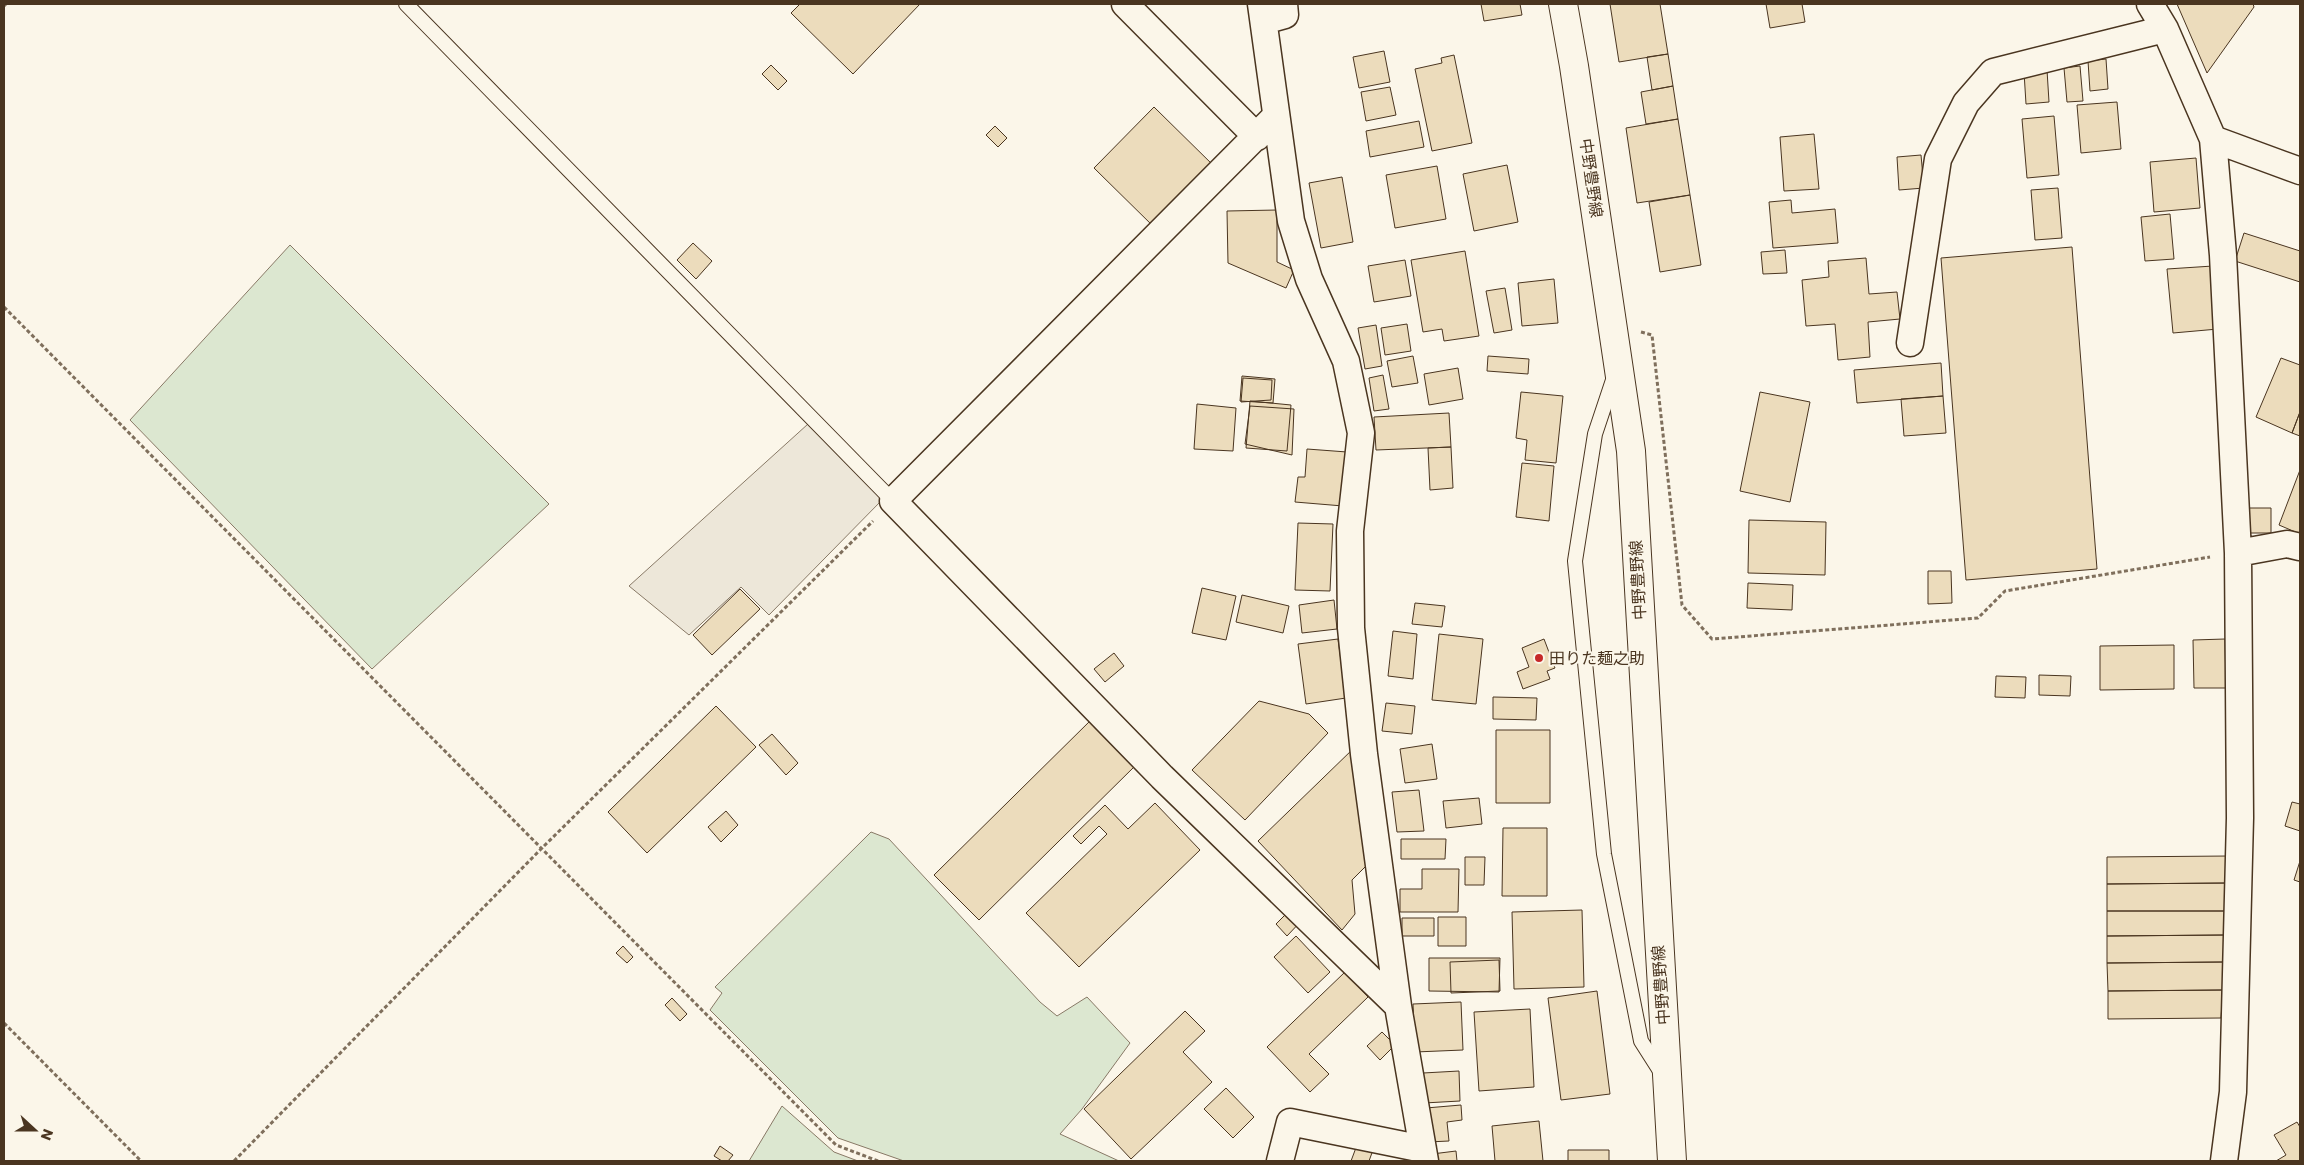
<svg xmlns="http://www.w3.org/2000/svg" width="2304" height="1165" viewBox="0 0 2304 1165" font-family="Poppins,'Noto Sans JP',sans-serif">
<style>
.green{fill:#dce7d0;stroke:#887966}
.parking{fill:#ede7d9;stroke:#887966}
.building{fill:#ecdcbc;stroke:#4a3520}
.lines{fill:none;stroke-linecap:round;stroke-linejoin:round}
.lane-casing{stroke:#4a3520;stroke-width:16}
.street-casing{stroke:#4a3520;stroke-width:29}
.primary-casing{stroke:#4a3520;stroke-width:30}
.path{stroke:#7f6f5c;stroke-width:3;stroke-dasharray:4 2.5;stroke-linecap:butt}
.lane{stroke:#fbf6e9;stroke-width:14}
.street{stroke:#fbf6e9;stroke-width:26}
.primary{stroke:#fbf6e9;stroke-width:28}
.poi-dot{fill:#c62828;stroke:#fbf6e9;stroke-width:2}
.labels{text-anchor:middle;dominant-baseline:central;stroke-width:4;stroke-linejoin:round;paint-order:stroke}
.street-label{font-size:16px;fill:#4a3520;stroke:#fbf6e9}
.poi-label{font-size:16px;fill:#4a3520;stroke:#fbf6e9;text-anchor:start}
</style>
<rect width="100%" height="100%" fill="#fbf6e9"/>
<path class="green" d="M290 245 549 504 372 669 130 420Z
M871 832 889 839 1040 1002 1057 1016 1087 997 1130 1043 1082 1109 1060 1134 1119 1161H904L838 1138 710 1010 722 993 715 987Z
M782 1106 834 1152 858 1161H749Z"/>
<path class="parking" d="M808 424 883 499 769 615 741 587 689 635 629 586Z"/>
<path class="building" d="M800 4H920L853 74 791 13Z
M1481 4H1520L1522 15 1484 21Z
M1610 4H1660L1668 54 1619 62Z
M1766 4H1802L1805 22 1770 28Z
M2177 4H2253L2254 7 2207 73Z
M1384 51 1390 82 1359 88 1353 57Z
M1668 54 1673 86 1652 90 1647 57Z
M1454 55 1472 143 1432 151 1415 69 1442 63 1441 58Z
M2106 59 2108 89 2090 91 2088 61Z
M771 65 787 81 778 90 762 74Z
M2080 66 2083 101 2067 102 2064 68Z
M2047 70 2049 102 2026 104 2024 72Z
M1673 86 1678 119 1646 124 1641 92Z
M1390 87 1396 115 1366 121 1361 92Z
M2117 102 2121 149 2081 153 2077 105Z
M1154 107 1216 168 1156 229 1094 168Z
M2054 116 2059 175 2027 178 2022 119Z
M1678 119 1690 195 1637 203 1626 128Z
M1419 121 1424 147 1370 157 1366 131Z
M995 126 1007 138 998 147 986 135Z
M1814 134 1819 189 1784 191 1780 137Z
M1921 155 1924 188 1899 190 1897 157Z
M2196 158 2200 208 2154 212 2150 162Z
M1507 165 1518 222 1474 231 1463 174Z
M1437 166 1446 219 1395 228 1386 175Z
M1342 177 1353 242 1321 248 1309 183Z
M2058 188 2062 238 2035 240 2031 190Z
M1690 195 1701 265 1660 272 1649 202Z
M1791 200 1792 213 1835 209 1838 243 1773 248 1769 202Z
M1277 210V262L1294 270 1286 288 1228 263 1227 211Z
M2170 214 2174 259 2145 261 2141 217Z
M2244 233 2300 251V282L2235 261Z
M693 243 712 261 696 279 677 260Z
M2072 247 2097 569 1966 580 1941 258Z
M1785 250 1787 273 1763 274 1761 252Z
M1465 251 1479 336 1444 341 1442 329 1423 332 1411 260Z
M1866 258 1869 294 1897 292 1900 319 1868 322 1870 357 1838 360 1835 324 1806 326 1802 280 1829 277 1828 261Z
M1405 260 1411 296 1374 302 1368 266Z
M2213 266 2218 329 2173 333 2167 269Z
M1554 279 1558 323 1522 326 1518 283Z
M1505 288 1512 330 1494 333 1486 291Z
M1407 324 1411 351 1385 355 1381 328Z
M1376 325 1382 366 1365 369 1358 328Z
M1413 356 1418 383 1392 387 1387 361Z
M1488 356 1529 359 1528 374 1487 371Z
M2281 358 2300 365V412L2292 433 2256 417Z
M1941 363 1943 396 1857 403 1854 370Z
M1458 368 1463 399 1429 405 1424 374Z
M1383 375 1389 409 1374 411 1369 378Z
M1242 376 1275 379 1273 403 1240 401Z
M1243 378 1272 380 1271 400 1241 402Z
M1521 392 1563 396 1556 463 1525 460 1527 440 1516 438Z
M1760 392 1810 402 1790 502 1740 491Z
M1943 396 1946 433 1904 436 1901 399Z
M1250 401 1291 405 1287 451 1246 448Z
M1197 404 1236 408 1233 451 1194 449Z
M1250 406 1294 409 1292 455 1245 444Z
M2300 412V436L2292 433Z
M1449 413 1451 447 1376 450 1374 417Z
M1451 447 1453 488 1430 490 1428 448Z
M1307 449 1347 452 1343 506 1295 502 1298 477H1305Z
M1522 463 1554 466 1549 521 1516 517Z
M2300 470V534L2279 525Z
M2242 508H2271V533H2242Z
M1749 520 1826 522 1825 575 1748 573Z
M1298 523 1333 524 1330 591 1295 590Z
M1928 571H1951L1952 603 1928 604Z
M1748 583 1793 585 1792 610 1747 608Z
M1202 588 1236 596 1226 640 1192 633Z
M740 589 760 609 712 655 693 635Z
M1242 595 1289 606 1283 633 1236 622Z
M1334 600 1337 629 1302 633 1299 605Z
M1415 603 1445 606 1442 627 1412 624Z
M1393 631 1417 634 1413 679 1388 676Z
M1439 634 1483 639 1476 704 1432 700Z
M1338 639 1346 698 1306 704 1298 644Z
M1544 639 1555 668 1547 671 1550 679 1523 689 1517 672 1529 667 1522 648Z
M2225 639 2226 688H2194L2193 640Z
M2174 645V689L2100 690V646Z
M1114 653 1124 666 1105 682 1094 669Z
M2039 675 2071 676 2070 696 2039 695Z
M1996 676 2026 677 2025 698 1995 697Z
M1493 697 1537 698 1536 720 1493 719Z
M1259 701 1309 714 1328 733 1245 820 1192 770Z
M1386 703 1415 706 1412 734 1382 731Z
M716 706 756 747 647 853 608 812Z
M1093 718 1137 764 979 920 934 875Z
M1496 730H1550V803H1496Z
M772 734 798 763 786 775 759 745Z
M1432 744 1437 779 1405 783 1400 749Z
M1354 748 1367 865 1352 880 1355 914 1342 930 1258 841Z
M1419 790 1424 831 1397 832 1392 792Z
M1479 798 1482 824 1446 828 1443 801Z
M2292 802 2300 804V831L2285 826Z
M1155 803 1200 850 1079 967 1026 913 1107 834 1099 826 1081 844 1073 836 1105 805 1128 829Z
M726 811 738 825 721 842 708 827Z
M1503 828H1547V896H1502Z
M1401 839H1446L1445 859H1401Z
M2229 856 2228 883 2107 884V857Z
M1465 857H1485L1484 885H1465Z
M2300 861V882L2294 880Z
M1422 869H1459L1458 912H1400V889H1422Z
M2228 883 2227 911H2107V884Z
M1292 908 1303 919 1287 936 1276 924Z
M1582 910 1584 987 1514 989 1512 912Z
M2107 911H2227L2225 935 2107 936Z
M1438 917H1466V946H1438Z
M1402 918H1434V936H1402Z
M2225 935 2224 962 2107 963V936Z
M1296 936 1330 972 1308 993 1274 957Z
M623 946 633 957 627 963 616 953Z
M1429 958H1500L1499 992 1429 991Z
M1499 960 1500 991 1451 993 1450 962Z
M2224 962 2223 990 2108 991 2107 963Z
M1345 972 1368 997 1309 1054 1329 1074 1310 1092 1267 1047Z
M2223 990 2221 1018 2108 1019V991Z
M1597 991 1610 1094 1561 1100 1548 998Z
M672 998 687 1014 680 1021 665 1005Z
M1461 1002 1463 1050 1415 1052 1413 1004Z
M1530 1009 1534 1087 1479 1091 1474 1012Z
M1185 1011 1205 1031 1183 1052 1212 1082 1131 1159 1084 1109Z
M1382 1032 1395 1045 1380 1060 1367 1046Z
M1459 1071 1460 1101 1424 1103 1423 1073Z
M1226 1088 1254 1117 1233 1138 1204 1109Z
M1461 1105 1462 1120 1447 1122 1449 1141 1428 1142 1426 1108Z
M1539 1121 1543 1161H1495L1492 1126Z
M2297 1122 2300 1127V1161H2276L2286 1155 2274 1135Z
M1357 1145 1373 1150 1369 1161H1351Z
M720 1146 733 1155 728 1161H722L714 1156Z
M1568 1150H1609V1161H1568Z
M1456 1151 1457 1161H1432V1154Z"/>
<g class="lines">
<g class="lane-casing">
<path id="lane" d="M406 4 893 501
M1614 377 1595 434 1575 561 1604 854 1641 1041 1662 1074"/>
</g>
<g class="street-casing">
<path id="street" d="M1125 4 1257 137
M1261 4 1291 221 1309 279 1346 361 1361 433 1350 531 1351 628 1364 754 1398 1006 1425 1161
M2150 4 2165 29 2213 139 2223 255 2238 553 2240 818 2233 1092 2224 1161
M1264 21 1285 15 1284 4
M1276 116 893 501 1162 777 1398 1006
M2213 139 2300 171
M1910 343 1938 159 1966 103 1993 72 2165 29
M2238 553 2287 544 2300 547
M1280 1161 1290 1122 1423 1149"/>
</g>
<g class="primary-casing">
<path id="primary" d="M1563 4 1574 66 1631 451 1672 1161"/>
</g>
<path class="path" d="M4 6 6 4
M4 307 836 1145 878 1161
M1641 332 1652 335 1682 605 1712 639 1978 618 2005 591 2210 557
M4 1023 141 1161
M234 1161 541 849 873 521"/>
<use href="#lane" class="lane"/>
<use href="#street" class="street"/>
<use href="#primary" class="primary"/>
</g>
<circle class="poi-dot" cx="1539" cy="658" r="5"/>
<g class="labels">
<g class="street-label">
<text transform="translate(1591 178) rotate(82)">中野豊野線</text>
<text transform="translate(1638 580) rotate(-93)">中野豊野線</text>
<text transform="translate(1661 985) rotate(-94)">中野豊野線</text>
</g>
<g class="poi-label">
<text x="1549" y="658">田りた麺之助</text>
</g>
</g>
<rect width="2304" height="1165" fill="none" stroke="#4a3520" stroke-width="10"/>
<g transform="translate(35 1130) rotate(111)" stroke="#fbf6e9" stroke-width="4" paint-order="stroke">
<path d="M0-4L9 19L0 12L-9 19Z" fill="#4a3520"/>
<text y="-8" font-size="14" font-weight="bold" text-anchor="middle" fill="#4a3520">N</text>
</g>
</svg>
